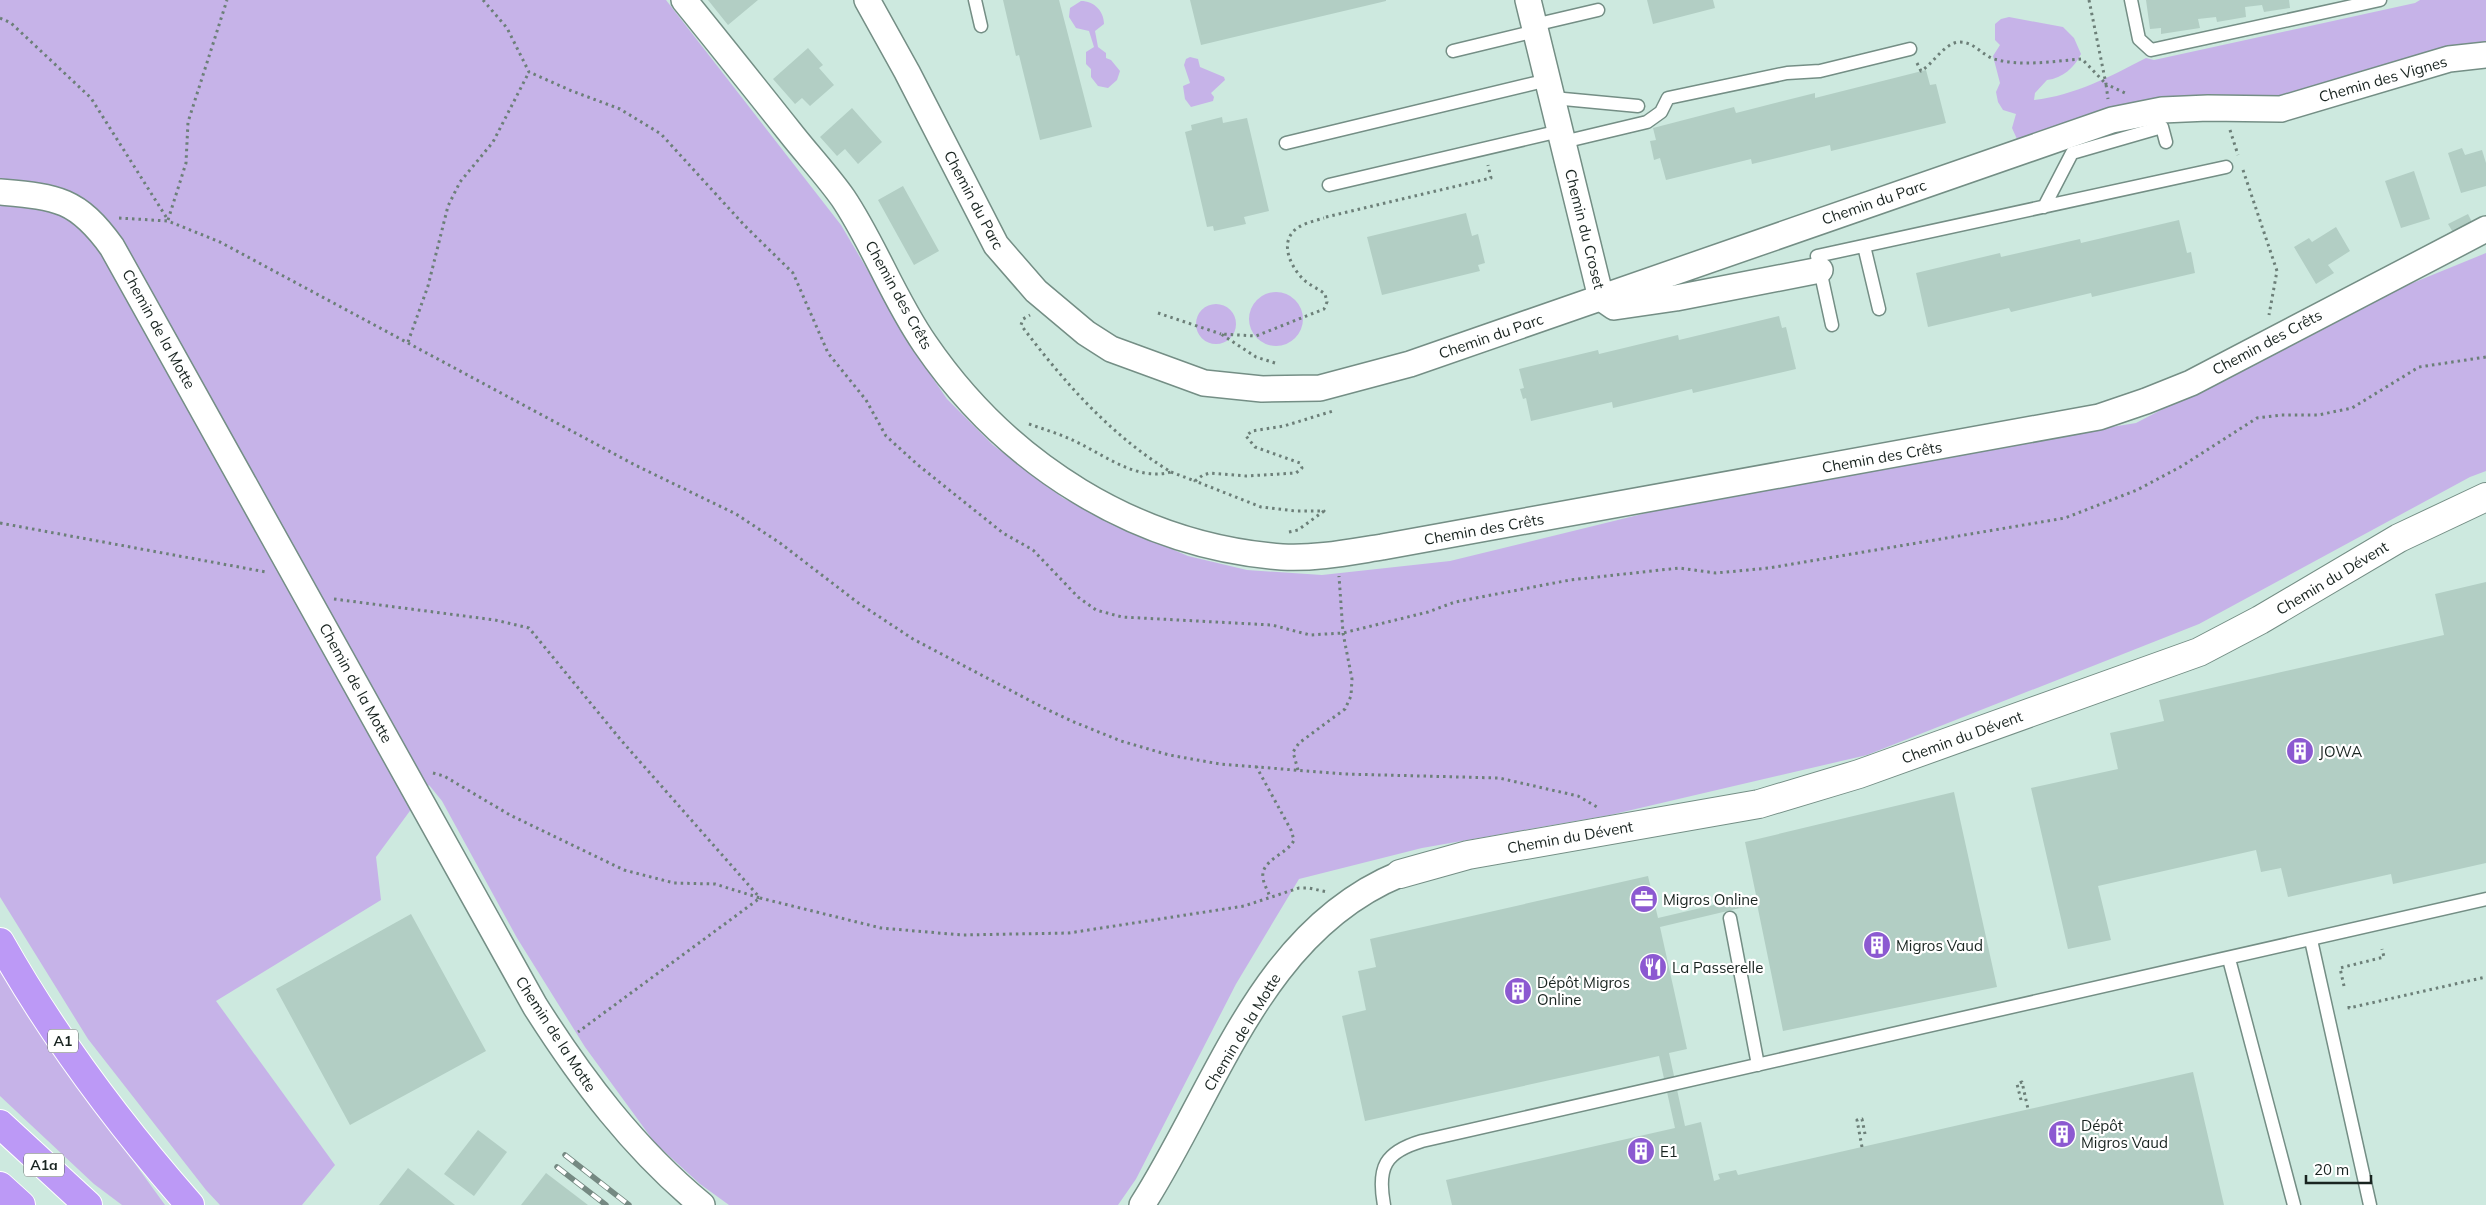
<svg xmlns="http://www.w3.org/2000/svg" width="2486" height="1205" viewBox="0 0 2486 1205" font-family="Mulish,sans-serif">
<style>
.green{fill:#c6b3e8}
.building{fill:#b2cec4}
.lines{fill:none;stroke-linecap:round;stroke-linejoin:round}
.lane-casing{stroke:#748e85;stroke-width:15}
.street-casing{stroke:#748e85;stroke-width:28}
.secondary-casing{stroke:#748e85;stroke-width:30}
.highway-casing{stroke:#fff;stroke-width:30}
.path{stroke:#6c7f78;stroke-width:3;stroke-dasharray:2.5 4;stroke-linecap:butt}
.lane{stroke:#fff;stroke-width:12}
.street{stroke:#fff;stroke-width:25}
.secondary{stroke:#fff;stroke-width:28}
.highway{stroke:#bc99f6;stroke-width:28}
.rail-casing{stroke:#758982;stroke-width:5.5}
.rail{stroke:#fff;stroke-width:4;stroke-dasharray:11;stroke-linecap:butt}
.labels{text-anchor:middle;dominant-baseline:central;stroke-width:4.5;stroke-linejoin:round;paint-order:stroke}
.shield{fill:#fff;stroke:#5e6663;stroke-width:1}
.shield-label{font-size:14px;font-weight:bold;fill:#192420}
.street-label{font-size:15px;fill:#192420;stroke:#fff}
.poi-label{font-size:15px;fill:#192420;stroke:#fff;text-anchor:start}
</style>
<rect width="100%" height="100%" fill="#cde9df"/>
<path class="green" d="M0 0H666L841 225 923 364 947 399 993 445 1063 498 1130 531 1188 556 1247 570 1322 575 1450 561 1765 484 2136 423 2371 300 2486 253V471L2470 477 2199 624 1867 755 1610 815 1422 848 1299 879 1236 984 1136 1179 1118 1205H729L700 1184 655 1143 585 1047 517 938 442 801 429 785 376 857 381 900 216 1001 335 1165 302 1205H220L206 1190 88 1039 0 897Z
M2420 0H2486V54L2281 109 2208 108 2022 150 2012 128 2016 114 2003 110 1998 102 1996 92 2000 83 1993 56 2000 45 1995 40V24L2001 19 2009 17 2063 27 2074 38 2081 54C2074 68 2063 78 2047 80L2035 93 2034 100C2076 95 2109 77 2146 58L2154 60 2415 3Z
M1081 1C1094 1 1104 11 1104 24L1095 31 1098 47 1106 53V58L1111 60 1120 71 1117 80 1108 88 1098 86 1091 77V69L1086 64V52L1094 47 1089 31 1076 28 1069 17 1070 8Z
M1190 57 1198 59 1200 67 1224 77 1225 80 1211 93 1214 97 1213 101 1191 107 1185 99 1183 86 1190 83 1184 65 1186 59Z
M1249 319a27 27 0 1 1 54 0a27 27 0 1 1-54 0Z
M1196 324a20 20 0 1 1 40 0a20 20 0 1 1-40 0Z
M0 967 99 1114 165 1205H122L94 1184 0 1096Z"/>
<path class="building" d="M708 0H758L728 25Z
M1003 0H1059L1092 127 1040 140 1019 55 1016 56Z
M1190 0H1386V1L1201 45Z
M1647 0H1713L1715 8 1653 24Z
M2146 0H2289L2290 8 2264 12 2262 5 2245 7 2246 17 2217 22 2216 17 2198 19 2200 28 2161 34V28L2150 29Z
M808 48 823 65 819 68 834 85 810 106 802 98 795 104 773 79Z
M1926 70 1930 85 1936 84 1946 123 1831 151 1830 145 1752 164 1751 159 1666 180 1660 158 1654 160 1650 141 1656 140 1653 128 1734 107 1736 113 1815 93V98Z
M852 108 882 142 858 164 845 149 837 156 820 137Z
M1222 117 1223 123 1247 118 1269 211 1244 217 1246 224 1214 231 1213 226 1207 227 1185 132 1192 130 1191 125Z
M2462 148 2465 155 2482 150 2486 163V186L2461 193 2448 153Z
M2414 171 2430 219 2401 228 2385 181Z
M903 186 939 251 914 265 878 200Z
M1466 213 1472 236 1478 234 1485 263 1478 265 1480 271 1382 295 1367 237Z
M2468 214 2473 224 2454 234 2448 224Z
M2179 220 2187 253 2191 252 2195 273 2092 297 2091 293 2011 312 2009 308 1928 327 1916 273 2000 253 2001 257 2080 239 2081 243Z
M2336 227 2350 251 2328 265 2334 273 2316 284 2294 247 2309 238 2312 242Z
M1779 316 1782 328 1786 327 1796 369 1693 393 1692 389 1613 408 1612 402 1531 421 1526 398 1523 399 1520 389 1524 388 1519 369 1598 350 1599 354 1678 335 1679 340Z
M2486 582V863L2393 884 2391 874 2288 897 2281 868 2261 872 2256 850 2098 886 2111 940 2068 949 2031 788 2118 769 2110 733 2164 721 2159 700 2444 635 2435 594Z
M1954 792 1997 987 1783 1031 1757 904 1660 927 1687 1049 1669 1053 1685 1126 1701 1122 1714 1181 1720 1179 1718 1174 1736 1170 1738 1175 2193 1072 2224 1205H1452L1446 1180 1675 1128 1659 1056 1365 1121 1342 1016 1366 1010 1358 971 1376 967 1370 939 1648 876 1658 918 1756 895 1745 842Z
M411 914 486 1051 350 1125 276 989Z
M478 1130 507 1152 474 1196 444 1174Z
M408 1168 455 1205H379Z
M546 1173 588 1205H521Z"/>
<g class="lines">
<g class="lane-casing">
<path id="lane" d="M975 0 981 26
M2131 0 2139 39 2151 50 2380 0
M1534 25 1598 10
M1453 51 1536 31
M1553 98 1638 106
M1563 142 1647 122 1661 112 1668 98 1787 73 1820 71 1910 49
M1286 143 1548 80
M1329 185 1560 131
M2044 207 2072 153 2162 127 2166 142
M1864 246 1879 309
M1832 325 1817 256 2226 167
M1730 918 1758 1065
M2311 940 2370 1205
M2229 959 2294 1205
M1384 1205C1377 1167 1385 1152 1422 1141L2486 899"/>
</g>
<g class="street-casing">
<path id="street" d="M684 0C719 43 754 87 789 131 806 153 826 174 843 198 874 244 893 298 925 344 1007 464 1136 546 1282 557 1315 559 1350 552 1382 547L2099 417 2146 401 2191 383 2486 229
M867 0 907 72 996 245 1036 291 1086 333 1111 349 1204 383 1262 389 1320 388 1410 364 2112 120 2162 110 2208 108 2281 109 2449 59 2486 55
M1528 0 1601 298 1614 307 1676 298 1820 270
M0 192C56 197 77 198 112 247L535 1006C582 1080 634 1149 702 1205
M1142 1205C1217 1088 1261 931 1400 874"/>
</g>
<g class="secondary-casing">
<path id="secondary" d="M1400 874 1468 855 1759 804 1859 774 2199 652 2260 620 2399 538 2486 497"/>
</g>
<g class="highway-casing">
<path id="highway" d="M0 942C53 1036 119 1124 190 1205
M0 1124 88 1205
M0 1186 21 1205"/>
</g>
<path class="path" d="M483 0 507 28 529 72 572 91 620 109 661 134 745 226 793 273 828 353 866 400 886 436 918 465 1003 533 1033 550 1078 597 1096 610 1122 617 1272 625 1310 635 1343 633 1428 612 1455 602 1570 580 1679 568 1716 573 1769 568 2065 518 2137 490 2182 466 2257 418 2281 415H2318L2352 408 2419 367 2486 357
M2089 0 2106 84 2125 93
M0 18 11 23 91 98 168 220
M1917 63 1921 71C1933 64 1945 42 1960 42 1974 42 1982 55 1994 59 2022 67 2053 61 2082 59L2106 84 2108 99
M2230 130 2238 155
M2243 170 2277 271 2269 315
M1326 217 1491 178 1488 165
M119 218 168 221 220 242 635 465 736 514 780 543 857 602 913 639 1044 708 1074 722 1121 741 1169 755 1220 764 1344 774 1499 778 1578 796 1597 807
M168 220 186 163 188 122 227 0
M1158 313 1221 334
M408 342 428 286 448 206 460 182 493 142 529 72
M1275 363 1256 357 1221 334 1256 336 1324 309 1327 302 1325 294C1319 289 1309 285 1303 279 1292 268 1281 247 1292 233 1299 224 1314 221 1324 218
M1029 424C1043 429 1057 433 1070 439 1101 452 1135 482 1171 472 1110 435 1064 382 1021 325L1023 319 1030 315
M1171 472 1195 481
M0 523 266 572
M1289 532 1298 530 1324 511H1295L1261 507 1195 481 1203 475 1210 473 1246 476 1296 473 1302 468 1300 463 1255 447 1246 436 1252 431 1284 426 1333 411
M334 599 495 620 529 628 620 739 760 898 881 928 962 935 1069 933 1244 906 1299 888H1309L1327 892
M1256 766 1291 830 1294 840C1288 854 1260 860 1263 878 1264 885 1268 891 1270 897
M1298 770 1293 752 1299 743 1345 709 1351 696 1352 679 1343 633 1339 576
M433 773 444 776 510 815 624 870 674 883 715 884 760 898 578 1032
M2344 986 2340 968 2384 957 2382 949
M2349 1006V1008L2486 977
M2021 1100 2017 1084 2022 1082 2028 1109
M1862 1147 1857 1120 1862 1119 1865 1134"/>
<use href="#lane" class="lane"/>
<use href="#street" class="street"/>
<use href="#secondary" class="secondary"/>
<use href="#highway" class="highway"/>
<g class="rail-casing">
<path id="rail" d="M565 1155 629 1205
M557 1167 606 1205"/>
</g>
<use href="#rail" class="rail"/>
</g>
<defs>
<g id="building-disc" transform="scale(1.4375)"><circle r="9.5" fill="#8c59d1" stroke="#fff"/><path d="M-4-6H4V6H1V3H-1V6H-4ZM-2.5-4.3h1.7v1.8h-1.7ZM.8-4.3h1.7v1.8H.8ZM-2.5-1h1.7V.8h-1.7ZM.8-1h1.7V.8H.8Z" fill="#fff"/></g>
<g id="office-disc" transform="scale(1.4375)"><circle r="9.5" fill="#8c59d1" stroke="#fff"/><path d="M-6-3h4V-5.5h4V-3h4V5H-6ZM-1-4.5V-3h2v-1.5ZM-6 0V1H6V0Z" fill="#fff"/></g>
<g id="restaurant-disc" transform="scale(1.4375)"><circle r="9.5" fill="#8c59d1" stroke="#fff"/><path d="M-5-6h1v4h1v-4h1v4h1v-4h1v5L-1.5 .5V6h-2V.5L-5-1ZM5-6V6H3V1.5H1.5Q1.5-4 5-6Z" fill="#fff"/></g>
</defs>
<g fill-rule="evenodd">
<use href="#building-disc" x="2300" y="751"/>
<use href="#office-disc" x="1644" y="899"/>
<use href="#building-disc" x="1877" y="945"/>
<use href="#restaurant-disc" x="1653" y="967"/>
<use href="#building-disc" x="1518" y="991"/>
<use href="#building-disc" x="2062" y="1134"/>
<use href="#building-disc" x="1641" y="1151"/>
</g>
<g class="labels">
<g class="shield">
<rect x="48" y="1029.5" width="30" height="23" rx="4"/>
<rect x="24" y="1153.5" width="40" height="23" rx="4"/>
</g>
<g class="shield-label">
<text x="63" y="1041">A1</text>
<text x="44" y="1165">A1a</text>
</g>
<g class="street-label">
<text transform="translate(2383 79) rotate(-16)">Chemin des Vignes</text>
<text transform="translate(974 200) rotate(62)">Chemin du Parc</text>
<text transform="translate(1874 202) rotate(-19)">Chemin du Parc</text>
<text transform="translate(1585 229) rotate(76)">Chemin du Croset</text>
<text transform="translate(899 295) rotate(61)">Chemin des Crêts</text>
<text transform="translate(159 329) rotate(61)">Chemin de la Motte</text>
<text transform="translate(1491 336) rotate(-19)">Chemin du Parc</text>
<text transform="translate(2267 342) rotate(-28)">Chemin des Crêts</text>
<text transform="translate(1882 457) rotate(-10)">Chemin des Crêts</text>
<text transform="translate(1484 529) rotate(-10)">Chemin des Crêts</text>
<text transform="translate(2332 578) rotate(-31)">Chemin du Dévent</text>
<text transform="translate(356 683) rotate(61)">Chemin de la Motte</text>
<text transform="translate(1962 737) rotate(-20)">Chemin du Dévent</text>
<text transform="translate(1570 837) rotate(-10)">Chemin du Dévent</text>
<text transform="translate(1242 1032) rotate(-59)">Chemin de la Motte</text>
<text transform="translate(556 1034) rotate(57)">Chemin de la Motte</text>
</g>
<g class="poi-label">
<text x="2319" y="751">JOWA</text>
<text x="1663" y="899">Migros Online</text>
<text x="1896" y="945">Migros Vaud</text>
<text x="1672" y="967">La Passerelle</text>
<text x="1537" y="982">Dépôt Migros<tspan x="1537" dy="17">Online</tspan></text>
<text x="2081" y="1125">Dépôt<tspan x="2081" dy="17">Migros Vaud</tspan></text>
<text x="1660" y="1151">E1</text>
</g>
</g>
<path d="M2306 1175v8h65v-8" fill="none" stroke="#192420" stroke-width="2.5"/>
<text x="2314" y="1175" font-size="15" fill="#192420" stroke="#ffffff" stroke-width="4" paint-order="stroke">20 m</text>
</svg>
